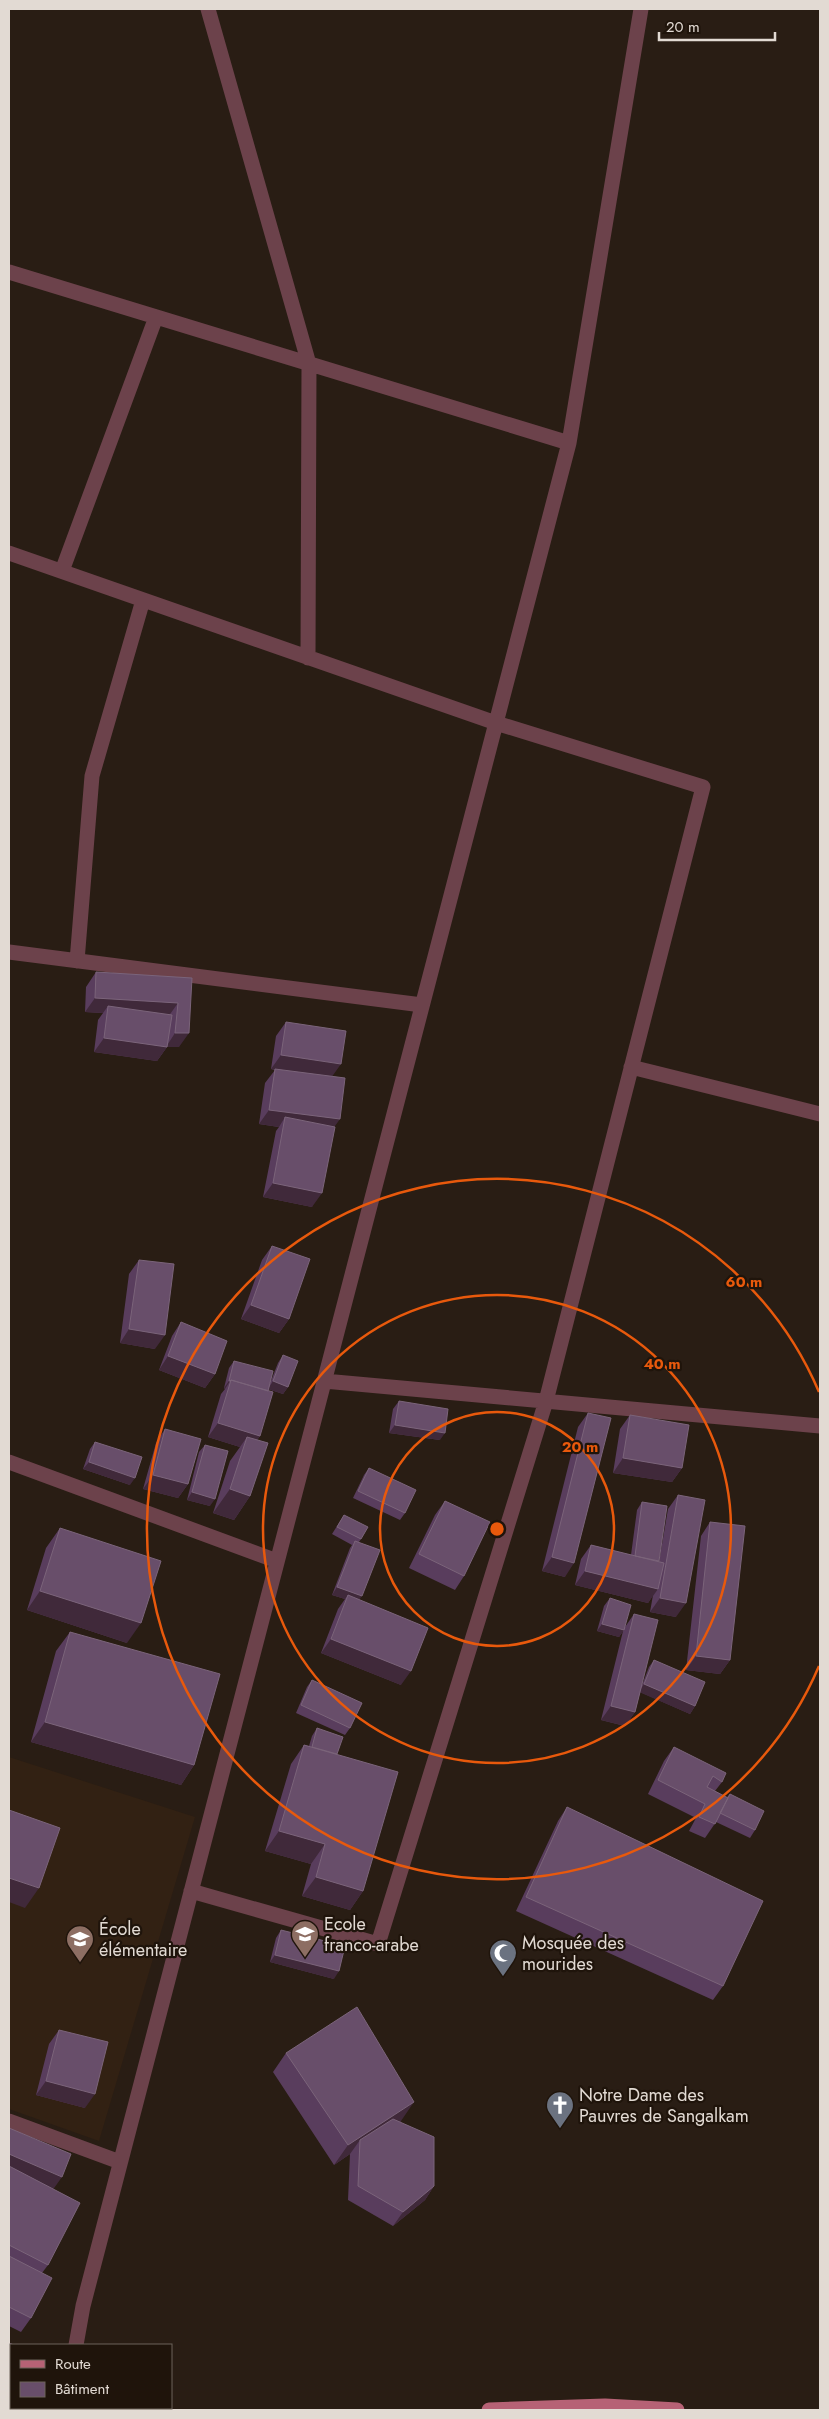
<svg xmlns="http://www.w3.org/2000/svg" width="829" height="2419" viewBox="0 0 829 2419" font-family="Jost,sans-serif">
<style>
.built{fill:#322113}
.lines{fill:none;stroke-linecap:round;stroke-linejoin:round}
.street{stroke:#6c424b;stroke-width:15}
.primary{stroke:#b66275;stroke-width:15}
.wall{fill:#593d5d}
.shaded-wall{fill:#40293a}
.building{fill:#684e6a;stroke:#7b647a}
.ring{fill:none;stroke:#e8590c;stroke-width:2.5}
.labels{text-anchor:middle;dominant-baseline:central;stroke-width:4.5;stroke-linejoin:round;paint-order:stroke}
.poi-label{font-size:18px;fill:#e2dad3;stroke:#1f140b;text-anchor:start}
.centre{fill:#e8590c;stroke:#1f140b;stroke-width:2.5}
.ring-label{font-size:15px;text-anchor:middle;font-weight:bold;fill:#e8590c;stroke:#1f140b;stroke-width:4.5;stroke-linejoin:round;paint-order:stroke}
</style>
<rect width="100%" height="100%" fill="#291d14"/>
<path class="built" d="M9 1757 195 1817 99 2141 9 2109Z"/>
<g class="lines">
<path class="street" d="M208 9 309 364 308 658
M9 272 569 443
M9 553 496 723 703 787 546 1401 378 1944 191 1891
M62 571 156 317
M9 952 422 1005
M77 961 92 776 143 600
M631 1067 820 1114
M324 1381 820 1426
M9 1462 277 1561
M9 2121 120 2162
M76 2345 83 2306 569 443 641 9
M65 2410 66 2408"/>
<path class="primary" d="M489 2410 605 2406 677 2410"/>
</g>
<path class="wall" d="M96 972 192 978 179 1047H167L157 1061 94 1052 98 1020 103 1013 85 1012 86 987Z
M286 1022 332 1077 334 1127 312 1207 263 1197 276 1131 279 1127 259 1124 265 1083 275 1070 271 1069 276 1036Z
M272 1246 289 1319 279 1333 241 1319 262 1260Z
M139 1260 155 1349 120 1343 129 1274Z
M181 1322 215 1374 205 1388 159 1370 172 1336Z
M283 1355 288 1387 283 1394 268 1389 260 1436 257 1440 250 1496 234 1520 213 1513 230 1461 240 1447 208 1437 221 1394 225 1389 224 1388 229 1368 234 1361 269 1386 278 1363Z
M399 1401 440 1440 389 1433 393 1409Z
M588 1413 565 1577 542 1571 578 1427Z
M630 1415 682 1468 672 1482 613 1473 620 1429Z
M165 1429 188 1484 178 1498 143 1489 156 1443Z
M95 1442 130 1485 83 1469 90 1449Z
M205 1445 210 1506 187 1500 199 1452Z
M369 1468 405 1513 400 1520 353 1498 364 1475Z
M678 1495 676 1617 650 1612 653 1595 648 1603 575 1585 581 1559 591 1545 631 1555 637 1510 642 1502 659 1561 658 1562H659L668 1509Z
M445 1501 464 1576 455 1590 409 1568 435 1515Z
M344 1515 361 1539 359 1542V1600L401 1685 321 1653 338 1609 345 1599 332 1595 350 1548 352 1545 332 1534Z
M710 1522 730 1660 720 1674 686 1670 701 1536Z
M60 1528 127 1643 27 1610 46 1548Z
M610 1598 625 1627 634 1614 642 1685 649 1667 654 1660 695 1706 690 1714 640 1692 635 1712 625 1726 601 1720 623 1631 619 1637 597 1631 604 1606Z
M70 1632 194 1765 181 1785 31 1742 56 1651Z
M312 1680 350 1728 345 1735 296 1713 307 1687Z
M317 1728 337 1754 363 1891 350 1910 302 1896 311 1864 265 1851 291 1764 304 1745 309 1746 312 1736Z
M674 1747 722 1782 715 1791 727 1797 730 1794 755 1830 750 1838 716 1822 705 1838 689 1831 696 1818 648 1794 664 1761Z
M567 1807 723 1986 713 2000 516 1911 558 1821Z
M281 1930 334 1979 270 1962 276 1938Z
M59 2030 85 2108 36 2095 49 2044Z
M286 2053 401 2121 400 2122 434 2186 425 2200 393 2226 348 2200 350 2154 334 2165 273 2072Z
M9 2128 53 2189 48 2265 42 2273 31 2318 21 2332 9 2326Z"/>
<path class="shaded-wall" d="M95 998 178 1003 168 1017 108 1006 103 1013 85 1012Z
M175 1033H189L179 1047H166Z
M104 1038 167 1047 157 1061 94 1052Z
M281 1055 341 1064 331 1078 271 1069Z
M269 1110 340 1119 330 1133 285 1117 279 1127 259 1124Z
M273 1183 322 1193 312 1207 263 1197Z
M251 1305 289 1319 279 1333 241 1319Z
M129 1329 165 1335 155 1349 120 1343Z
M168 1356 215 1374 205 1388 159 1370Z
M229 1381H230L225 1389 224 1388Z
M273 1381 288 1387 283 1394 268 1389Z
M218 1423 260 1436 250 1450 247 1437 240 1447 208 1437Z
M395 1425 445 1433 440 1440 389 1433Z
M623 1458 682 1468 672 1482 613 1473Z
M89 1462 135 1478 130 1485 83 1469Z
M153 1475 188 1484 178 1498 143 1489Z
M230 1489 250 1496 234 1520 213 1513Z
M192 1492 215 1499 210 1506 187 1500Z
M552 1557 574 1563 565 1577 542 1571Z
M585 1571 658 1589 648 1603 575 1585Z
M337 1587 362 1596 356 1604 348 1595 345 1599 332 1595Z
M40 1591 141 1623 127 1643 27 1610Z
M660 1598 686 1603 676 1617 650 1612Z
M602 1624 624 1630 619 1637 597 1631Z
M331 1639 411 1671 401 1685 321 1653Z
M696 1656 730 1660 720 1674 686 1670Z
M644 1684 695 1706 690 1714 639 1692Z
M611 1706 635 1712 625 1726 601 1720Z
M45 1722 194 1765 181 1785 31 1742Z
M279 1831 325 1844 311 1864 265 1851Z
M316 1877 363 1891 350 1910 302 1896Z
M9 1878 39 1888 25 1908 9 1902Z
M275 1955 339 1971 334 1979 270 1962Z
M46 2081 95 2094 85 2108 36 2095Z
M414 2102 401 2121 360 2148V2140L350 2154 334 2165 348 2145Z
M9 2154 62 2177 52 2191 9 2173Z
M434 2186 425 2200 393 2226 403 2212Z"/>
<path class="building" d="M96 972 192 978 189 1033H175L178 1003 95 998Z
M108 1006 172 1015 167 1047 104 1038Z
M286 1022 346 1031 341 1064 281 1055Z
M275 1069 345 1078 340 1119 269 1110Z
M285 1117 335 1127 322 1193 273 1183Z
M272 1246 310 1259 289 1319 251 1305Z
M139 1260 174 1264 165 1335 129 1329Z
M181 1322 227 1341 215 1374 168 1356Z
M283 1355 298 1361 288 1387 273 1381Z
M234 1361 273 1371 268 1391 231 1380 230 1381H229Z
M231 1380 273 1392 260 1436 218 1423Z
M399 1401 448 1409 445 1433 395 1425Z
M588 1413 611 1418 574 1563 552 1557Z
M630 1415 689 1425 682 1468 623 1458Z
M165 1429 201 1439 188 1484 153 1475Z
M247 1437 268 1443 250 1496 230 1489Z
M95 1442 142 1457 135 1478 89 1462Z
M205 1445 228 1451 215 1499 192 1492Z
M369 1468 416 1490 405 1513 358 1491Z
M678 1495 705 1500 686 1603 660 1598Z
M445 1501 490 1522 464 1576 419 1554Z
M642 1502 667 1506 659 1561 635 1556Z
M344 1515 368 1527 361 1539 337 1527Z
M710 1522 745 1526 730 1660 696 1656Z
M60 1528 161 1561 141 1623 40 1591Z
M355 1541 380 1550 362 1596 337 1587Z
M591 1545 664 1563 658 1589 585 1571Z
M348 1595 428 1628 411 1671 331 1639Z
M610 1598 631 1605 624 1630 602 1624Z
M634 1614 658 1620 635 1712 611 1706Z
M70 1632 220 1674 194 1765 45 1722Z
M654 1660 705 1682 695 1706 644 1684Z
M312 1680 362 1703 350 1728 301 1705Z
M317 1728 343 1737 337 1754 312 1747Z
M304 1745 398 1772 363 1891 316 1877 325 1844 279 1831Z
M674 1747 726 1773 722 1782 713 1776 707 1787 728 1798 715 1824 699 1817 705 1804 658 1780Z
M730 1794 764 1811 755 1830 720 1813Z
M567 1807 763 1901 723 1986 526 1897Z
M9 1810 60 1828 39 1888 9 1878Z
M281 1930 345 1946 339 1971 275 1955Z
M357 2007 414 2102 348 2145 286 2053Z
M59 2030 108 2042 95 2094 46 2081Z
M393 2119 434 2137V2186L403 2212 358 2186 360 2140Z
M9 2128 71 2154 62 2177 9 2154Z
M9 2166 80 2203 48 2265 9 2245Z
M9 2256 52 2278 31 2318 9 2307Z
M9 2343 14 2345H11V2380L9 2385Z"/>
<g class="ring">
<circle cx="497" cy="1529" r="117"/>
<circle cx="497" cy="1529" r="234"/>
<path d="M819 1666A350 350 0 1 1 819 1392"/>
</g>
<defs>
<g id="school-pin" transform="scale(1.4375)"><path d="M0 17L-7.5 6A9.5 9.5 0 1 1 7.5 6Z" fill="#8d6e63" stroke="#1f140b"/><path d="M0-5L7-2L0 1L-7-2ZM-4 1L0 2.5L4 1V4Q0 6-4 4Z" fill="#fff"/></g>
<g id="mosque-pin" transform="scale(1.4375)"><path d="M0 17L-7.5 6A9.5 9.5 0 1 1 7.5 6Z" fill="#6b7280" stroke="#1f140b"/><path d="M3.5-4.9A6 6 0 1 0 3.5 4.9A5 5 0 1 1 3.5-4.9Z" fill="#fff"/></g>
<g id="church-pin" transform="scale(1.4375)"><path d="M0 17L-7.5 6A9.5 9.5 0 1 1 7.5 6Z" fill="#6b7280" stroke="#1f140b"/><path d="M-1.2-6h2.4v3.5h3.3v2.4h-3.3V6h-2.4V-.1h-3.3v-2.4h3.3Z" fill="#fff"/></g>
</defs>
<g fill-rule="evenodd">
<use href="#school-pin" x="305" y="1934"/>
<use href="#school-pin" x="80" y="1939"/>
<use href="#mosque-pin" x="503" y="1953"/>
<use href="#church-pin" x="560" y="2105"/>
</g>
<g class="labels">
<g class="poi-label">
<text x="324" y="1924">Ecole<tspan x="324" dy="21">franco-arabe</tspan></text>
<text x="99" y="1929">École<tspan x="99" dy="21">élémentaire</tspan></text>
<text x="522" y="1943">Mosquée des<tspan x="522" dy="21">mourides</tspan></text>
<text x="579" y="2095">Notre Dame des<tspan x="579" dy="21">Pauvres de Sangalkam</tspan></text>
</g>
</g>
<circle cx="497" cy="1529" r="8" class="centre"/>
<g class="ring-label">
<text x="744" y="1287">60 m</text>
<text x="662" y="1369">40 m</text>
<text x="580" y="1452">20 m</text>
</g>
<rect width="829" height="2419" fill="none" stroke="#e2dad3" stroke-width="20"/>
<rect x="10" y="2344" width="162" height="65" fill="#1f140b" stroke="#6d635b"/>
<rect x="20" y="2360" width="25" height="8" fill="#b66275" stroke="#6d635b"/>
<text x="55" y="2369" font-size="15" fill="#e2dad3">Route</text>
<rect x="20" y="2382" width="25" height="15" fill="#684e6a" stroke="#6d635b"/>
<text x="55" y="2394" font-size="15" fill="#e2dad3">Bâtiment</text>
<path d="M659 32v8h116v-8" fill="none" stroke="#e2dad3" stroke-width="2.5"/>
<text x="666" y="32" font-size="15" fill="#e2dad3" stroke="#1f140b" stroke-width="4" paint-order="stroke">20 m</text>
</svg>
